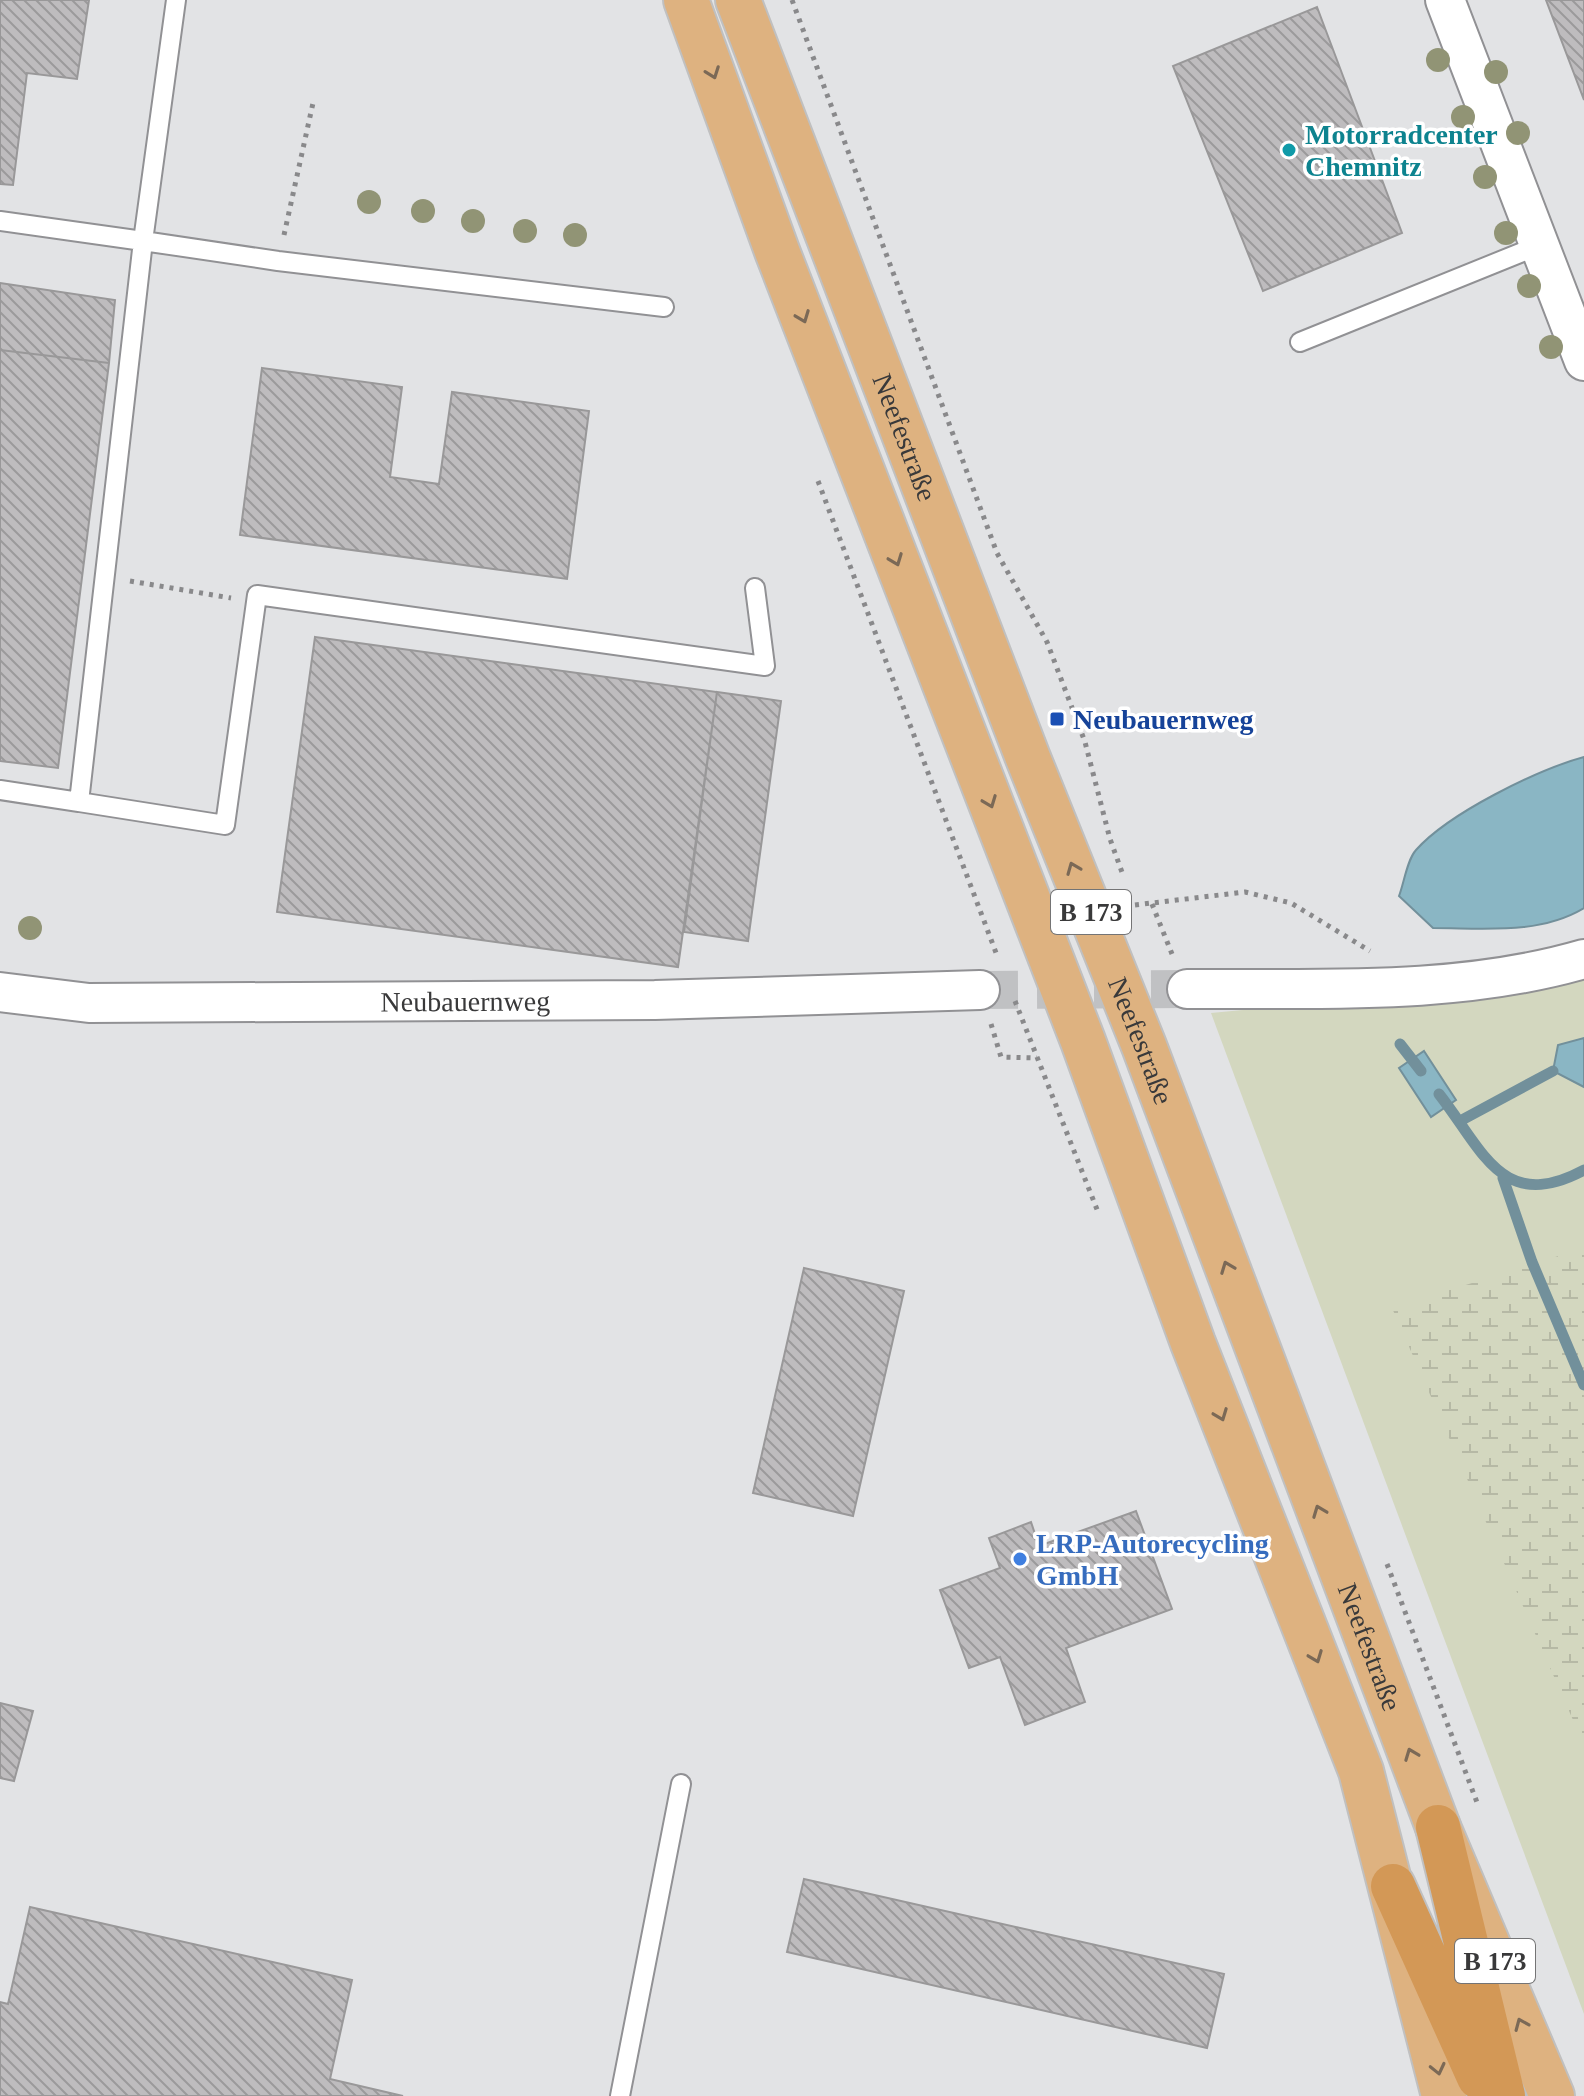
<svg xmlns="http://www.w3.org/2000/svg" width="1584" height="2096" viewBox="0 0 1584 2096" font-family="'Times New Roman',serif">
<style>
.green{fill:#d3d7bf}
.wetland{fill:url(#wetland-marsh)}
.water{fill:#8ab6c4;stroke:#72909b;stroke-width:2}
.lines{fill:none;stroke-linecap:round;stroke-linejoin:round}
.stream{stroke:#72909b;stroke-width:11}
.building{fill:url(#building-back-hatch);stroke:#999899;stroke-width:2}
.minor-tunnel{stroke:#c0c1c3;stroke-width:38;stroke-dasharray:38 19;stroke-linecap:butt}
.service-casing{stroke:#919194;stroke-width:22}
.minor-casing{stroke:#919194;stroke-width:42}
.primary-casing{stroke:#c0c0c0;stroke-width:48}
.trunk-casing{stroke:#c0c0c0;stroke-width:48}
.path{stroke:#89898b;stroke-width:5;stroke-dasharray:4 6;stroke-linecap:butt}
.service{stroke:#fff;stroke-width:18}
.minor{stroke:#fff;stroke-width:38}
.primary{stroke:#deb280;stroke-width:44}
.trunk{stroke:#d39856;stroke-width:44}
.tree{fill:#919475}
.oneway{stroke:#7b6956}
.culture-dot{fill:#0f9aa8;stroke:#fff;stroke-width:3}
.transit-dot{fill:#1a4fb4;stroke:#fff;stroke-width:3}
.shop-dot{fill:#3f7fe0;stroke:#fff;stroke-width:3}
.labels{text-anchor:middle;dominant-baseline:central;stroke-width:7;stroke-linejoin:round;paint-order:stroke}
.shield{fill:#fff;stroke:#747475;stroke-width:2}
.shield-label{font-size:26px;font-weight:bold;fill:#39393a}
.culture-label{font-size:28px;font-weight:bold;fill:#0d838f;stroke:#fff;text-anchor:start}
.street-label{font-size:28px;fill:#39393a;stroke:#fff}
.transit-label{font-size:28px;font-weight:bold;fill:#164399;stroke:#fff;text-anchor:start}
.shop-label{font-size:28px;font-weight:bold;fill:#366cbe;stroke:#fff;text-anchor:start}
</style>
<defs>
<pattern id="wetland-marsh" width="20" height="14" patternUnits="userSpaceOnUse" patternTransform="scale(2)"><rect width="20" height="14" fill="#d3d7bf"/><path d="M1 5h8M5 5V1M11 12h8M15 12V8" fill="none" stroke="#b6b9a5"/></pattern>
<pattern id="building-back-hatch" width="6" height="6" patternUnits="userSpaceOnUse" patternTransform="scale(2)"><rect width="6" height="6" fill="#bebcbe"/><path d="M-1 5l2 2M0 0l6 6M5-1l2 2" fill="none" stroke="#9b9a9b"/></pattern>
</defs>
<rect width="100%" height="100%" fill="#e2e3e5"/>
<path class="green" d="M1584 978V2014L1211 1013Z"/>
<path class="wetland" d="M1584 1248V1745L1392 1308Z"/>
<path class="water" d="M1584 757V908C1539 935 1484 928 1433 928L1399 896C1404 883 1407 860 1416 850 1449 813 1537 770 1584 757Z
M1584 1038V1087L1553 1071 1558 1045Z
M1424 1051 1456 1100 1431 1117 1399 1068Z"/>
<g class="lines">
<path class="stream" d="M1400 1044 1421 1071
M1439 1094C1483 1150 1502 1214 1584 1170
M1460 1121 1553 1071
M1503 1178 1532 1262 1584 1385"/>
</g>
<path class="building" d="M0 0H89L77 79 27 73 13 185 0 184Z
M1546 0H1584V100Z
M1317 7 1402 233 1263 291 1173 66Z
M0 283 115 300 109 363 0 350Z
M0 350 109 363 58 768 0 761Z
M262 368 402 387 390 477 439 484 452 392 589 411 567 579 240 535Z
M315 637 717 692 678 967 277 912Z
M717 692 781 701 748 941 684 932Z
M804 1268 904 1291 853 1516 753 1493Z
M1136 1511 1172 1609 1066 1648 1085 1702 1025 1725 1000 1657 969 1668 940 1590 1000 1568 989 1538 1031 1522 1039 1546Z
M0 1703 33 1711 14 1781 0 1778Z
M804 1879 1224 1974 1207 2048 787 1952Z
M30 1907 352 1980 330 2079 403 2096H0V2002L8 2004Z"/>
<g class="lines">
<path class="minor-tunnel" d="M980 990 1187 989"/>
<g class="service-casing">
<path id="service" d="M176 0 143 241 278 261 664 307
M0 221 143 241 79 802 0 790
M1300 342 1540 245
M79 802 225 825 257 595 765 666 755 588
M620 2096 681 1784"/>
</g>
<g class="minor-casing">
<g id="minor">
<path d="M1445 0 1584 361"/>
<path d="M1187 989C1318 988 1457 996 1584 959"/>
<path id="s1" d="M0 992 89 1003 655 1000 980 990"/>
</g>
</g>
<g class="primary-casing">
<g id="primary">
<path d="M686 0 777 251 1083 1041 1193 1343 1361 1771 1444 2096"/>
<path id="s2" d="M738 0 1028 758 1144 1046 1438 1827 1552 2096"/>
</g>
</g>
<g class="trunk-casing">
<path id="trunk" d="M1438 1827 1503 2096
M1393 1886 1479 2077"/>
</g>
<path class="path" d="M792 0 997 553 1047 642 1085 742 1110 839 1123 875
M284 235 313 103
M818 481 998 958
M130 581 231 598
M1152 904 1172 954
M1135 905 1245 892 1291 903 1370 951
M1015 1001 1098 1212
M991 1024 1001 1057 1037 1058
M1387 1564 1478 1805"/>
<use href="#service" class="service"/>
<use href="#minor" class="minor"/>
<use href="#primary" class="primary"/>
<use href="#trunk" class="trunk"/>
</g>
<g class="tree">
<circle cx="1438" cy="60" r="12"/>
<circle cx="1496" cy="72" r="12"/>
<circle cx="1463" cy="117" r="12"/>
<circle cx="1518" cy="133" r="12"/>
<circle cx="1485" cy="177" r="12"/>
<circle cx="369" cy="202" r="12"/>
<circle cx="423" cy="211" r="12"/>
<circle cx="473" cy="221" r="12"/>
<circle cx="525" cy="231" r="12"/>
<circle cx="1506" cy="233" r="12"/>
<circle cx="575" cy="235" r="12"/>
<circle cx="1529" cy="286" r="12"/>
<circle cx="1551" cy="347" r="12"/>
<circle cx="30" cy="928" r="12"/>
</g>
<defs><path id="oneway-chevron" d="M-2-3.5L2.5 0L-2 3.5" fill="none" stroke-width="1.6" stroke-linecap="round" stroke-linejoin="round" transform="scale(2)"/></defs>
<g class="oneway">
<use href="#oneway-chevron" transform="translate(713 73) rotate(70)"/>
<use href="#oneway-chevron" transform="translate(803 317) rotate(69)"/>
<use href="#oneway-chevron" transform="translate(896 560) rotate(69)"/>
<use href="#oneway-chevron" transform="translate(990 802) rotate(69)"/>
<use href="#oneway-chevron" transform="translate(1073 868) rotate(-112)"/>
<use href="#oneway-chevron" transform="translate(1227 1267) rotate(-111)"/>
<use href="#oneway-chevron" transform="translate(1221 1415) rotate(69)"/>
<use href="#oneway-chevron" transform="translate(1319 1511) rotate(-111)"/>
<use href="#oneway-chevron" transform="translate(1316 1657) rotate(69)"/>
<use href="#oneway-chevron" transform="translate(1411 1754) rotate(-111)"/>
<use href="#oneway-chevron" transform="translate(1521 2024) rotate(-113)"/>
<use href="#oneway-chevron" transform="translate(1438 2069) rotate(77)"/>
</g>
<circle class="culture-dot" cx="1289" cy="150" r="8"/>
<rect class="transit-dot" x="1049" y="711" width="16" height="16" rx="4"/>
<circle class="shop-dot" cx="1020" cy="1559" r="8"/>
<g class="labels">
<g class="shield">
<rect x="1051" y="890" width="80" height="44" rx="6"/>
<rect x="1455" y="1939" width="80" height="44" rx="6"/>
</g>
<g class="shield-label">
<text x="1091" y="912">B 173</text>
<text x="1495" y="1961">B 173</text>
</g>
<g class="culture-label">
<text x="1305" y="134">Motorradcenter<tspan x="1305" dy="32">Chemnitz</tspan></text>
</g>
<g class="street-label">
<text stroke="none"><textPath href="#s2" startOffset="468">Neefestraße</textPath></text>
<text stroke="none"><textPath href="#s1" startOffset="466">Neubauernweg</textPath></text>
<text stroke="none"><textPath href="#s2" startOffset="1116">Neefestraße</textPath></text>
<text stroke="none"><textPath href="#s2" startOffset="1764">Neefestraße</textPath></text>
</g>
<g class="transit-label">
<text x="1073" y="719">Neubauernweg</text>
</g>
<g class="shop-label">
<text x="1036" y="1543">LRP-Autorecycling<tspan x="1036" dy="32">GmbH</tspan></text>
</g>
</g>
</svg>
